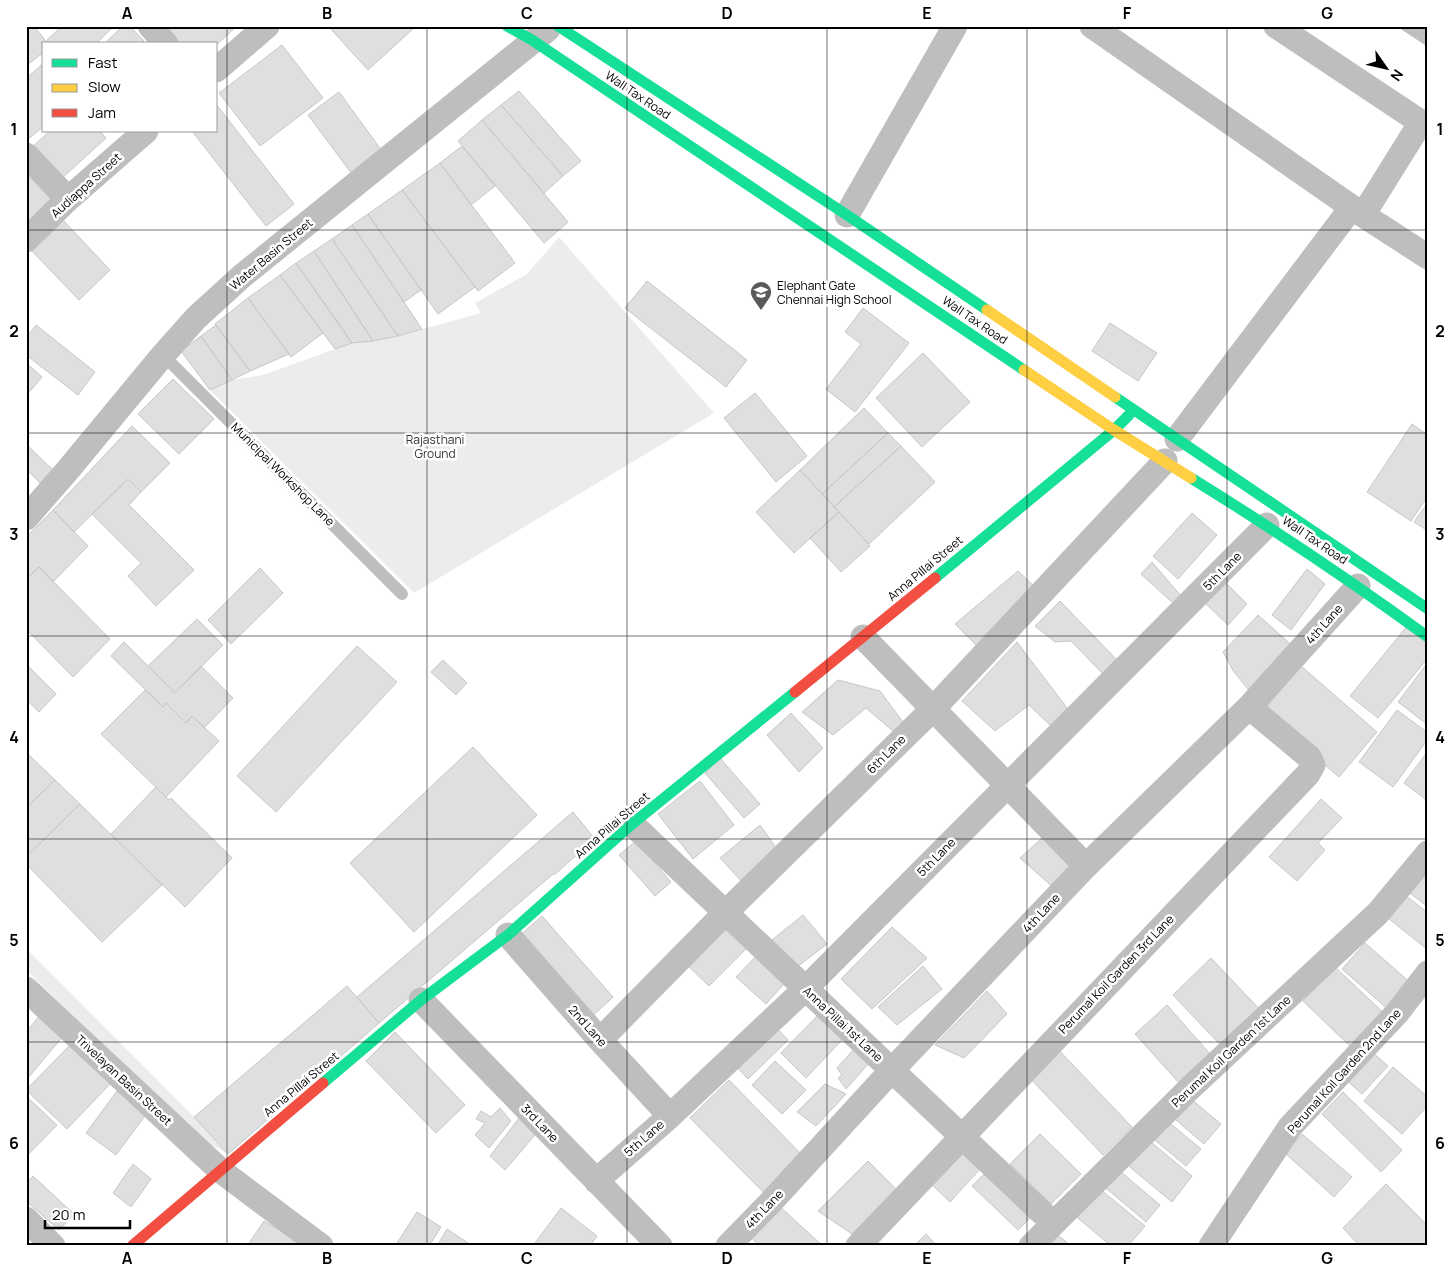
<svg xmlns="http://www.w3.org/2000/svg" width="1454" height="1272" viewBox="0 0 1454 1272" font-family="Manrope,sans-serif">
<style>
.green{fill:#ececec}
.water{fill:#bfbfbf}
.building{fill:#dfdfdf;stroke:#c7c7c7}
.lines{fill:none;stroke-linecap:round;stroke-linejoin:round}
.lane{stroke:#bebebe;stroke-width:12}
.street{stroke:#bebebe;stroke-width:25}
.fast{stroke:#16e098;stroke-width:11}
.slow{stroke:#ffcf43;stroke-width:11}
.jam{stroke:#f24e42;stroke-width:11}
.grid{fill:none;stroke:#000;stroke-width:1;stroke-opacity:0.55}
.labels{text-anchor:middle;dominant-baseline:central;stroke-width:5;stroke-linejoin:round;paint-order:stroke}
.street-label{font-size:12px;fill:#000;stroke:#fff}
.poi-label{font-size:12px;fill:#000;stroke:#fff;text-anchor:start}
.park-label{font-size:12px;fill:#333;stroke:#fff}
.neatline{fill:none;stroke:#000;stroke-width:2}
.grid-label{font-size:16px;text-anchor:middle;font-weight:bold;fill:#000}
</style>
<rect width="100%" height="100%" fill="#fff"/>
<path class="green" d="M559 237 714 413 414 593 210 390 232 380 263 375 352 343 398 336 481 313 475 303 527 274Z
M26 948 194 1117 228 1154 198 1138 26 970Z"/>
<path class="water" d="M1396 26H1428V47Z"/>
<path class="building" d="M26 26H34L48 44H44V52L26 66Z
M62 26H114L96 44H50L47 40Z
M123 26H130L144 41 141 44H104Z
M158 26H237L216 45V44H174Z
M328 26H415V27L368 70Z
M282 45 323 98 260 146 219 93Z
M44 63V126L26 141V78Z
M519 91 581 161 563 176 501 105Z
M339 92 382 151 352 174 308 115Z
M216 104 294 204 266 226 192 131H216Z
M501 105 563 176 544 193 482 120Z
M482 120 568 222 544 243 458 141Z
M50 131H100L106 138 59 181 31 148Z
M462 146 495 186 471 205 440 163Z
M440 163 515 263 478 291 402 190Z
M26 171 58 200 26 228Z
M402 190 475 287 438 314 368 214Z
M368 214 421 290 404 302 352 225Z
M61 218 110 270 79 300 29 248Z
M352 225 404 302 422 329 398 336 332 239Z
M332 239 398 336 373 341 314 251Z
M314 251 373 341 352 343 296 263Z
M296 263 352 343 335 349 280 275Z
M280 275 323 333 291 357 248 298Z
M647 281 747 360 726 387 625 308Z
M248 298 289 354 250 371 215 324Z
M863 308 909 343 855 412 826 389 861 344 845 332Z
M1110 323 1157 353 1138 381 1092 351Z
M36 325 95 372 78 395 26 355V338Z
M216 325 250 371 232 380 201 336Z
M201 336 232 380 210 390 181 351Z
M923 353 970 402 922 447 876 398Z
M26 363 42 377 26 396Z
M173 379 214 419 179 454 138 414Z
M755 393 807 456 776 482 724 418Z
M864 408 888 433 822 494 800 470Z
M1412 424 1428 435V496L1411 521 1367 492Z
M132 426 170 463 141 492 128 479 74 532 53 510Z
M888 433 901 446 834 507 822 494Z
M26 444 53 470 40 483 26 469Z
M901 446 935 482 869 544 834 507Z
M800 470 839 512 794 553 756 512Z
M128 479 141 492 129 505 194 570 156 606 128 576 141 563 92 514Z
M1428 502V531L1414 522Z
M53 510 88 546 53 582 39 567 26 579V537Z
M839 512 870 546 841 572 810 538Z
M1192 513 1217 535 1178 579 1153 556Z
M1152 562 1181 596 1174 604 1141 574Z
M39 567 110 639 73 677 26 629V579Z
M260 568 283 593 231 644 208 620Z
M1307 569 1325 584 1291 630 1272 615Z
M1018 571 1037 589 979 648 955 624Z
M1221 578 1247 604 1228 625 1201 599Z
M1060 601 1116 659 1103 674 1071 641 1055 642 1035 626Z
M1258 615 1295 648 1252 694 1234 672 1223 652Z
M197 619 223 645 175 693 148 666Z
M1408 625 1428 642V658L1378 718 1350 696Z
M124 642 175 693 201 666 233 698 204 728 192 716 186 723 166 703 163 707 111 656Z
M1017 642 1067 708 1053 728 1029 705 995 731 962 701Z
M357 646 397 682 276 812 237 776Z
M443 660 467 683 456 695 431 672Z
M1428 662V725L1398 702Z
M26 664 56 694 39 712 26 699Z
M1301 666 1377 732 1339 777 1263 711Z
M838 680 880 691 906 726 894 732 866 708 833 735 802 712Z
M145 690 163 707 166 703 186 723 192 716 219 741 166 797 101 734Z
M1397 710 1428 733V739L1393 787 1359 762Z
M791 713 823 748 799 772 767 735Z
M473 747 537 815 414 932 350 863Z
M1428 751V801L1404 783Z
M26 752 55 780 26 808Z
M720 758 760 804 744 818 705 773Z
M55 780 80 804 26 857V808Z
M700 781 734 825 693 859 658 814Z
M156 787 169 800 171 798 232 858 185 907 111 834Z
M1321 799 1342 818 1318 843 1325 850 1297 881 1269 857Z
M80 804 162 885 102 942 26 864V857Z
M573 812 595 839 554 875 553 874 379 1023 357 997Z
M760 825 777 849 744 884 720 858Z
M1048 833 1080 864 1054 888 1020 858Z
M636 841 671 882 655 896 619 855Z
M1428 862V907L1406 890Z
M1400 891 1428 913V950L1383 914Z
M803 915 827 944 789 973 767 944Z
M542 916 613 997 589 1019 518 937Z
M724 918 751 944 709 986 683 961Z
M892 927 927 958 872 1009 841 979Z
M1365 943 1412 984 1390 1011 1342 969Z
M761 951 790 977 766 1004 736 977Z
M1211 958 1265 1015 1227 1052 1173 995Z
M923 966 942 989 897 1025 878 1007Z
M1335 967 1387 1016 1355 1051 1303 1001Z
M347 986 379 1023 228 1154 194 1117Z
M987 991 1007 1014 964 1058 935 1045Z
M1167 1005 1211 1055 1180 1084 1135 1034Z
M41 1014 65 1034 28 1078 26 1077V1032Z
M818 1015 843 1039 806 1078 781 1053Z
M773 1024 788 1040 748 1079 733 1063Z
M395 1032 465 1105 436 1133 366 1061Z
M72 1043 112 1082 67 1129 26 1090Z
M1054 1045 1132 1127 1103 1155 1025 1073Z
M855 1048 870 1062 846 1089 838 1078 842 1075 837 1068Z
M1371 1051 1388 1066 1362 1094 1345 1079Z
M775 1061 806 1090 782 1114 752 1085Z
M1393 1067 1428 1097V1105L1402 1134 1364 1101Z
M729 1080 804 1157 766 1195 690 1118Z
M825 1084 846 1094 816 1126 797 1112Z
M117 1091 147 1113 116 1155 86 1133Z
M1343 1092 1402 1150 1381 1172 1322 1114Z
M1185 1094 1221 1124 1204 1144 1169 1114Z
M26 1096 57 1125 26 1157Z
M500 1108 511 1121 489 1148 475 1135 485 1123 476 1119 481 1111 491 1117Z
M519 1118 535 1135 505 1170 490 1156Z
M1165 1119 1201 1149 1186 1166 1151 1137Z
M1040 1134 1081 1174 1051 1204 1010 1164Z
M1302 1134 1352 1177 1334 1197 1285 1153Z
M1146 1138 1192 1176 1172 1202 1125 1163Z
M955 1145 981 1168 950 1202 925 1178Z
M868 1161 896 1189 852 1234 818 1211Z
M133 1164 151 1179 131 1207 113 1193Z
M1114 1166 1160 1205 1146 1222 1100 1183Z
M989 1169 1035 1213 1018 1230 972 1186Z
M33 1176 74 1214 59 1230 26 1201V1183Z
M1386 1184 1428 1226V1246H1360L1343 1228Z
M1095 1185 1145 1226 1128 1246H1111L1072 1213Z
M777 1204 823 1246H760L748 1235Z
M561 1208 597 1236 590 1246H539L535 1243Z
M417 1212 441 1227 429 1246H395Z
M264 1221 299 1242 296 1246H247Z
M447 1229 471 1245V1246H437Z
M1052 1230 1071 1246H1039Z
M926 1234 937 1246H914Z"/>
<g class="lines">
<path class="lane" d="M163 355 402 594"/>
<path class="street" d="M150 26 166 44
M1092 26 1363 215 1428 257
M1276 26 1428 127
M216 70 267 26
M26 155 68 199
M847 215 955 26
M1363 215 1421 122
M26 240 68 199 146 131
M1177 439 1352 207
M26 518 67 471 163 355 196 318 242 276 548 29
M863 637 1086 866
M632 824 1053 1223
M508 935 600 1040 670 1116
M26 989 221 1171 321 1246
M421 1000 660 1246
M600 1040 726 912 933 709 1165 461
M596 1181 670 1116 805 989 1267 525
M26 1219 53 1246
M728 1246 769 1204 892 1070 1086 866 1249 707 1358 586
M858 1246 1308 774 1313 765 1309 757 1249 707
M1031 1246 1190 1088 1378 913 1428 853
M1211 1246 1290 1127 1397 1013 1428 973"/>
<path class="fast" d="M507 26 532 40 1024 370
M558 26 847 215 987 310
M1115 397 1428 609
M1191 478C1272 528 1350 580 1428 637
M935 578 1114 430 1129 415
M323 1083 421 1000 508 935 632 824 795 692"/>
<path class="slow" d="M987 310 1115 397
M1024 370 1114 430 1191 478"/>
<path class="jam" d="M795 692 935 578
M132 1246 323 1083"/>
</g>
<path class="grid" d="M227 26V1246M427 26V1246M627 26V1246M827 26V1246M1027 26V1246M1227 26V1246M26 230H1428M26 433H1428M26 636H1428M26 839H1428M26 1042H1428"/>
<defs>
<g id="school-pin" transform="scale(1.125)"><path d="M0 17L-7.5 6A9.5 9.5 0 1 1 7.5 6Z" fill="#595959" stroke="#fff"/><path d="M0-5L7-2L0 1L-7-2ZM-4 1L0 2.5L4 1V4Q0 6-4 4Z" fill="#fff"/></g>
</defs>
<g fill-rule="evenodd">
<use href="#school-pin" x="761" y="292"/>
</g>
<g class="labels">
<g class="street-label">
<text transform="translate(638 95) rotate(34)">Wall Tax Road</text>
<text transform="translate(86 185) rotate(-42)">Audiappa Street</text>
<text transform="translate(271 254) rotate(-40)">Water Basin Street</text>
<text transform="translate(975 320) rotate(34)">Wall Tax Road</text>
<text transform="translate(283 474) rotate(45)">Municipal Workshop Lane</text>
<text transform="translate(1315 540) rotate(34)">Wall Tax Road</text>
<text transform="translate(925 568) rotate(-40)">Anna Pillai Street</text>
<text transform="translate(1222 571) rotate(-45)">5th Lane</text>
<text transform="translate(1324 624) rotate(-48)">4th Lane</text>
<text transform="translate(886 754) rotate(-45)">6th Lane</text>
<text transform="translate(612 825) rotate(-41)">Anna Pillai Street</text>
<text transform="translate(936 857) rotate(-45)">5th Lane</text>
<text transform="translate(1041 913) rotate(-47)">4th Lane</text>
<text transform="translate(1116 974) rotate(-46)">Perumal Koil Garden 3rd Lane</text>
<text transform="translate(843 1024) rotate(43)">Anna Pillai 1st Lane</text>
<text transform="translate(588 1026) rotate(48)">2nd Lane</text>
<text transform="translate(1231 1051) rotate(-43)">Perumal Koil Garden 1st Lane</text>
<text transform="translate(1344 1071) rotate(-48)">Perumal Koil Garden 2nd Lane</text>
<text transform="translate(124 1080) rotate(43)">Trivelayan Basin Street</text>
<text transform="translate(301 1084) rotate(-40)">Anna Pillai Street</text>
<text transform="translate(540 1123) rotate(46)">3rd Lane</text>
<text transform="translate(644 1138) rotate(-41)">5th Lane</text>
<text transform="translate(764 1209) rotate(-46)">4th Lane</text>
</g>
<g class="poi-label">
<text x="777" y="285">Elephant Gate<tspan x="777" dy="14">Chennai High School</tspan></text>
</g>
<g class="park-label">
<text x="435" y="439">Rajasthani<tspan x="435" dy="14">Ground</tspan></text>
</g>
</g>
<rect width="1454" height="1272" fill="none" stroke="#ffffff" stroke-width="55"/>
<rect x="42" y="42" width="175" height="90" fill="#ffffff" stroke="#999999"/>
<rect x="52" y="59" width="25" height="8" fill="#16e098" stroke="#999999"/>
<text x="88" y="68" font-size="15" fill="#000000">Fast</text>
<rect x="52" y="84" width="25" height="8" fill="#ffcf43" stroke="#999999"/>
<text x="88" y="92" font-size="15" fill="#000000">Slow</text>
<rect x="52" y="109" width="25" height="8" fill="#f24e42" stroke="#999999"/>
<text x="88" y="118" font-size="15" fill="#000000">Jam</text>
<g transform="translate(1386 68) rotate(124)" stroke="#ffffff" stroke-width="4" paint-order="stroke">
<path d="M0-4L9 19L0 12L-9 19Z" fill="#000000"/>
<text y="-8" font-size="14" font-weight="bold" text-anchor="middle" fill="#000000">N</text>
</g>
<path d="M45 1220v8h85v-8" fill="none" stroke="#000000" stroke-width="2.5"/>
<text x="52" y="1220" font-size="15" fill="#000000" stroke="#ffffff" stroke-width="4" paint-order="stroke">20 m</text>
<rect x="28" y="28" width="1398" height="1216" class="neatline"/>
<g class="grid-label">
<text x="127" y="19">A</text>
<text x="327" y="19">B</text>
<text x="527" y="19">C</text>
<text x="727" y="19">D</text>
<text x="927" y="19">E</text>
<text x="1127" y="19">F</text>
<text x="1327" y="19">G</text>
<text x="14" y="135">1</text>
<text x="1440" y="135">1</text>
<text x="14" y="337">2</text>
<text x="1440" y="337">2</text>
<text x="14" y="540">3</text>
<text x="1440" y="540">3</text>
<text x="14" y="743">4</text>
<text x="1440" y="743">4</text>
<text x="14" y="946">5</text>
<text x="1440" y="946">5</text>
<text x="14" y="1149">6</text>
<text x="1440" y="1149">6</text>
<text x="127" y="1264">A</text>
<text x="327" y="1264">B</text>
<text x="527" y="1264">C</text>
<text x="727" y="1264">D</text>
<text x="927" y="1264">E</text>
<text x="1127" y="1264">F</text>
<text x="1327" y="1264">G</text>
</g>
</svg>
